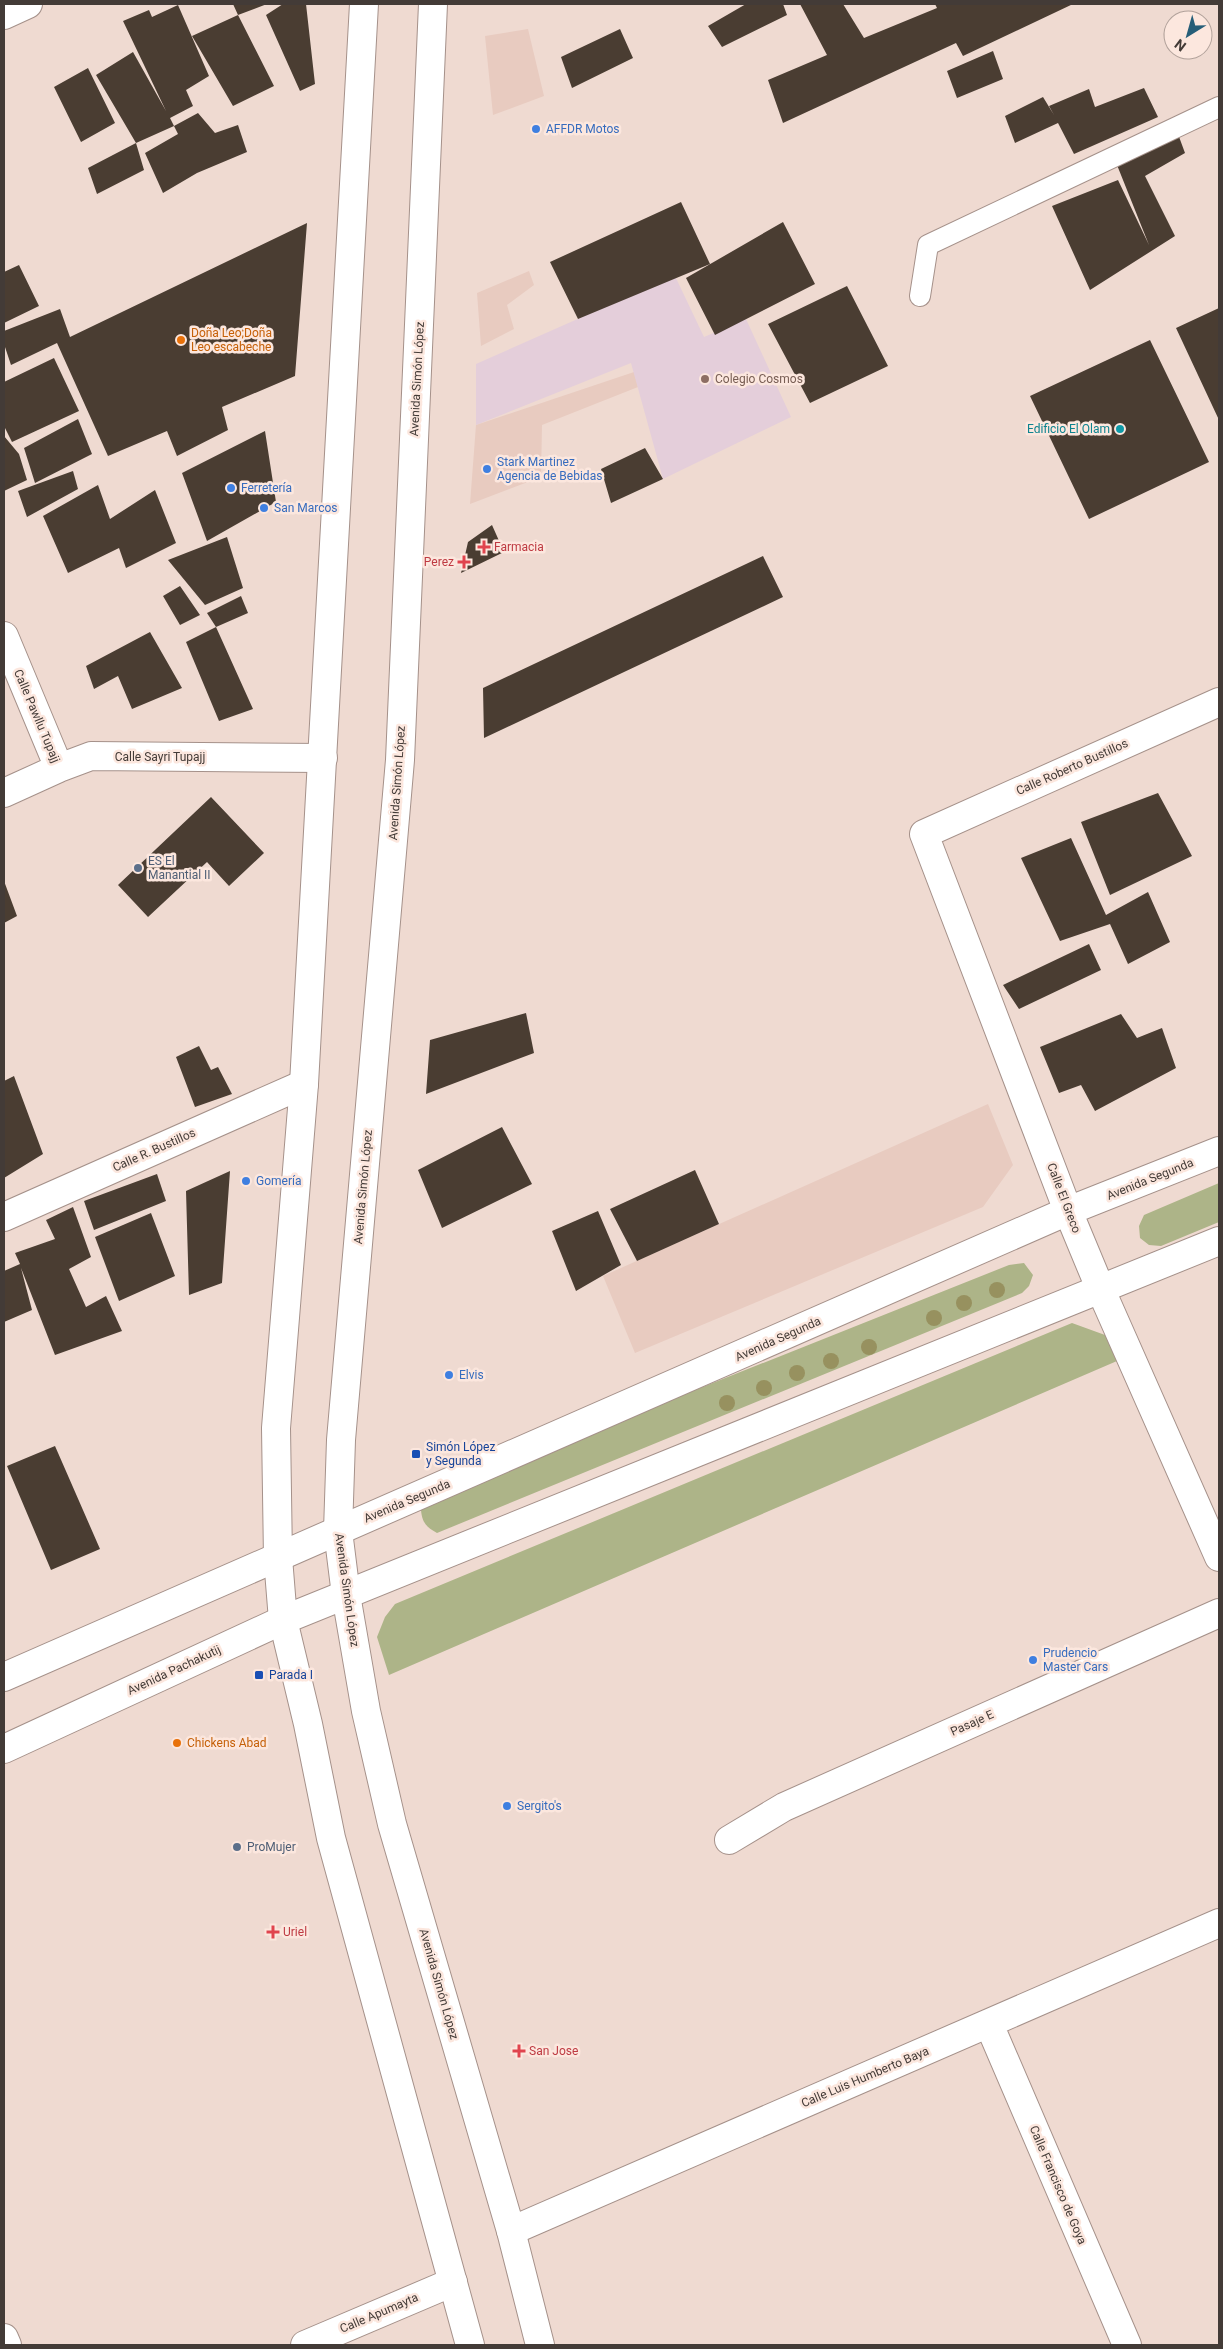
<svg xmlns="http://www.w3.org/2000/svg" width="1223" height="2349" viewBox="0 0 1223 2349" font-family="Roboto,sans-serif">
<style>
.built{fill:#e8cbc0}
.education{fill:#e4ceda}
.green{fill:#adb488}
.building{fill:#4a3d32}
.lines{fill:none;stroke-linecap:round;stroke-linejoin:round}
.service-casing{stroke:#a5918a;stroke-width:22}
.minor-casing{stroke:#a5918a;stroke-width:30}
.tertiary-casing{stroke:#a5918a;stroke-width:30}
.secondary-casing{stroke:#a5918a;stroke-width:30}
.primary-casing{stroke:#a5918a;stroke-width:30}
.service{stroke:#fff;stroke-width:20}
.minor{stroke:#fff;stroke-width:28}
.tertiary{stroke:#fff;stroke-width:28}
.secondary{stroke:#fff;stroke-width:28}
.primary{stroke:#fff;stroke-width:28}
.tree{fill:#97915f}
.shop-dot{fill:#3f7fe0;stroke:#fce7de;stroke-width:2}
.food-dot{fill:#e8710a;stroke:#fce7de;stroke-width:2}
.education-dot{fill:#8d6e63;stroke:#fce7de;stroke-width:2}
.culture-dot{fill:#0f9aa8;stroke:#fce7de;stroke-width:2}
.health-dot{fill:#e0444e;stroke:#fce7de;stroke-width:2}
.service-dot{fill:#5c6f8a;stroke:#fce7de;stroke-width:2}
.transit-dot{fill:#1a4fb4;stroke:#fce7de;stroke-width:2}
.labels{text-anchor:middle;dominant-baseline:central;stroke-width:5;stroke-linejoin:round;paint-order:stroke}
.shop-label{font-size:12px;fill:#366cbe;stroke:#fce7de;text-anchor:start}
.food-label{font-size:12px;fill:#c56008;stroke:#fce7de;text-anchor:start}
.street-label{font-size:12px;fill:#433b37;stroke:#fce7de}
.education-label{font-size:12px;fill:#785e54;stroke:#fce7de;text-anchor:start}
.culture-label{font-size:12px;fill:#0d838f;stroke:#fce7de;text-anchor:end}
.health-label{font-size:12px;fill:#be3a42;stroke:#fce7de;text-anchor:start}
.service-label{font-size:12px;fill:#4e5e75;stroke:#fce7de;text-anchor:start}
.transit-label{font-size:12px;fill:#164399;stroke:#fce7de;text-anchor:start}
</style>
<rect width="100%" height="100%" fill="#efdad1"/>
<path class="built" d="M528 29 544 96 493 115 485 36Z
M529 271 534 285 507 305 514 329 481 346 477 293Z
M634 372 638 387 542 425 541 477 470 504 476 425Z
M988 1104 1013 1165 983 1207 635 1353 603 1276Z"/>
<path class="education" d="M675 276 704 337 746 319 791 417 663 479 631 363 476 425V364Z"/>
<path class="green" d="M1219 1183V1222L1161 1246 1149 1245 1140 1238 1139 1226 1144 1215Z
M1024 1263 1033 1275 1029 1286 1022 1293 437 1533C426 1527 422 1522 421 1510L430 1502 630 1416 1009 1265Z
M1072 1323 1105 1335 1117 1361 389 1675 377 1637 385 1617 395 1604Z"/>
<path class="building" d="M233 4H267L238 15Z
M283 4H306L315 84 300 91 266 15Z
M746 4H783L787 15 722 47 708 26Z
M800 4H843L864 38 937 8 935 4H1073L963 56 956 43 783 123 768 80 827 55Z
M178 5 209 76 186 90 193 106 170 118 174 126 136 143 144 170 97 194 88 168 136 143 96 75 133 52 166 111 123 21 149 10 152 17Z
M238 15 274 86 233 106 192 36Z
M620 29 633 58 572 88 561 57Z
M993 51 1003 79 957 98 947 71Z
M88 68 115 123 81 142 54 87Z
M1144 88 1158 117 1074 154 1058 123 1015 143 1005 116 1043 97 1054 115 1049 106 1089 89 1095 107Z
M198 113 215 133 238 125 247 152 197 173 163 193 145 153 178 134 174 126Z
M1178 134 1185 153 1145 176 1175 236 1090 290 1052 206 1118 180 1149 245 1115 160Z
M681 202 710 264 578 319 550 262Z
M783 222 815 284 715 335 686 278Z
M307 223 295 376 222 407 228 430 177 456 167 431 108 456 57 343 11 365 4 344V331L60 309 70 337Z
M19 265 39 306 4 323V272Z
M847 286 888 366 810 403 768 324Z
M1219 308V420L1176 328Z
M1150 340 1209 462 1089 519 1030 396Z
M54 358 79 411 12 442 4 426V382Z
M78 419 92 454 35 483 24 448Z
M265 431 276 502 207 541 182 473Z
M4 436 19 454 27 480 4 491Z
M645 448 663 479 611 503 601 469Z
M73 471 78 489 27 517 18 491Z
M98 485 110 519 155 490 176 543 126 568 119 548 68 573 43 516Z
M492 525 504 552 461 573 468 542Z
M227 537 243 588 205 605 168 560Z
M763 556 783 597 484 738 483 688Z
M180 586 200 615 180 625 163 596Z
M241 596 248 613 216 627 207 613Z
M216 627 253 709 219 721 186 642Z
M150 632 182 688 132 709 118 676 94 689 86 666Z
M1158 793 1192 856 1110 895 1081 822Z
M211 797 264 853 229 886 207 862 148 917 118 885Z
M1071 838 1106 915 1148 892 1170 942 1128 964 1110 924 1060 941 1021 858Z
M4 881 17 916 4 923Z
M1089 944 1101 970 1019 1009 1003 985Z
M526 1013 534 1053 426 1094 430 1040Z
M1121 1014 1137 1038 1162 1028 1176 1068 1095 1111 1081 1085 1059 1093 1040 1047Z
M199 1046 211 1070 218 1067 232 1094 195 1107 176 1057Z
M14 1076 43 1154 4 1178V1081Z
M502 1127 532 1184 442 1228 418 1170Z
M695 1170 719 1224 637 1261 610 1209Z
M230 1171 222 1283 189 1295 186 1191Z
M157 1174 166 1201 94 1230 84 1201Z
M73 1207 91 1257 69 1269 86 1307 106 1296 122 1331 55 1355 21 1268 32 1310 4 1322V1271L20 1264 15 1253 55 1239 46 1220Z
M598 1211 621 1265 576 1291 552 1231Z
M151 1213 175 1276 119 1301 95 1237Z
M55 1446 100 1549 51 1570 7 1466Z"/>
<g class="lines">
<g class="service-casing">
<path id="service" d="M920 296 928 245 1219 107"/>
</g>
<g class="minor-casing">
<path id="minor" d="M4 636 59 768
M1219 702 924 834 1068 1211 1100 1288 1219 1557
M4 793 59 768 91 756 323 758
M4 1217 304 1084
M729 1840 784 1807 1219 1613
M989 2024 1127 2345
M511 2231 1219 1923
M4 2338 7 2345
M305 2345 453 2282"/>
</g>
<g class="tertiary-casing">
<path id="tertiary" d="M4 15 28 4"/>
</g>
<g class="secondary-casing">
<path id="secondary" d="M4 1677 1068 1211 1219 1151
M4 1749 283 1620 1219 1241"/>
</g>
<g class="primary-casing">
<path id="primary" d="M364 4 304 1084 276 1428 278 1558 283 1620 308 1724 331 1838 470 2345
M433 4 400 760 341 1440 338 1531 346 1595 366 1711 392 1824 511 2231 540 2345"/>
</g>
<use href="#service" class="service"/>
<use href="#minor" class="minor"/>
<use href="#tertiary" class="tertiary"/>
<use href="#secondary" class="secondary"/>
<use href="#primary" class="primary"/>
</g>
<g class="tree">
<circle cx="997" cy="1290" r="8"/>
<circle cx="964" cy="1303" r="8"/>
<circle cx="934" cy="1318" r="8"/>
<circle cx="869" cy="1347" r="8"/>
<circle cx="831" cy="1361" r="8"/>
<circle cx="797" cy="1373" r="8"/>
<circle cx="764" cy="1388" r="8"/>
<circle cx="727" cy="1403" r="8"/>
</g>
<g class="shop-dot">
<circle cx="536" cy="129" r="5"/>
<circle cx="487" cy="469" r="5"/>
<circle cx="231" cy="488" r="5"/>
<circle cx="264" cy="508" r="5"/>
<circle cx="246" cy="1181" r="5"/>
<circle cx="449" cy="1375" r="5"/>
<circle cx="1033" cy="1660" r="5"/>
<circle cx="507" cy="1806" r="5"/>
</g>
<g class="food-dot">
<circle cx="181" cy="340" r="5"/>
<circle cx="177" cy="1743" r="5"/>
</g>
<circle class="education-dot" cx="705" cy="379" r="5"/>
<circle class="culture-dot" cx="1120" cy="429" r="5"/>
<g class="health-dot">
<path d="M481.5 539.5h5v5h5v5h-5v5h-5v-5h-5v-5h5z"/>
<path d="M461.5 554.5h5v5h5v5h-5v5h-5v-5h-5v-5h5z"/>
<path d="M270.5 1924.5h5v5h5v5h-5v5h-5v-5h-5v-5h5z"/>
<path d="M516.5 2043.5h5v5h5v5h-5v5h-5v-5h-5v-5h5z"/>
</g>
<g class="service-dot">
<circle cx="138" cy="868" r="5"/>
<circle cx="237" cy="1847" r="5"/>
</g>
<g class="transit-dot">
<rect x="411" y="1449" width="10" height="10" rx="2.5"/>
<rect x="254" y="1670" width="10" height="10" rx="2.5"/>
</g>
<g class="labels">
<g class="shop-label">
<text x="546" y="129">AFFDR Motos</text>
<text x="497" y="462">Stark Martinez<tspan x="497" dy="14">Agencia de Bebidas</tspan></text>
<text x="241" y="488">Ferretería</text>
<text x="274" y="508">San Marcos</text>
<text x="256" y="1181">Gomería</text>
<text x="459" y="1375">Elvis</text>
<text x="1043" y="1653">Prudencio<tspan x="1043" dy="14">Master Cars</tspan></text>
<text x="517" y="1806">Sergito's</text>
</g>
<g class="food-label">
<text x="191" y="333">Doña Leo;Doña<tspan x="191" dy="14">Leo escabeche</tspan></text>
<text x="187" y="1743">Chickens Abad</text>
</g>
<g class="street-label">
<text transform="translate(417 379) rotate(-87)">Avenida Simón López</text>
<text transform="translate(37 716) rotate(67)">Calle Pawllu Tupajj</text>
<text x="160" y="757">Calle Sayri Tupajj</text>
<text transform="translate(1072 767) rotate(-24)">Calle Roberto Bustillos</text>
<text transform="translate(397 783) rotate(-86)">Avenida Simón López</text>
<text transform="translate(154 1150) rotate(-24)">Calle R. Bustillos</text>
<text transform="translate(1150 1179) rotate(-22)">Avenida Segunda</text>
<text transform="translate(363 1187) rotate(-85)">Avenida Simón López</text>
<text transform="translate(1064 1198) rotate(69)">Calle El Greco</text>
<text transform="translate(778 1339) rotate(-24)">Avenida Segunda</text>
<text transform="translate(407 1501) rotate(-23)">Avenida Segunda</text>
<text transform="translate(347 1590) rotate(82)">Avenida Simón López</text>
<text transform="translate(174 1670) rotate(-25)">Avenida Pachakutij</text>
<text transform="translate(972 1723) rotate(-24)">Pasaje E</text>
<text transform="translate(439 1984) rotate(74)">Avenida Simón López</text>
<text transform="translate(865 2077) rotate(-23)">Calle Luis Humberto Baya</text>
<text transform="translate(1058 2185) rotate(67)">Calle Francisco de Goya</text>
<text transform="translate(379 2313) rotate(-23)">Calle Apumayta</text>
</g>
<g class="education-label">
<text x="715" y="379">Colegio Cosmos</text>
</g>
<g class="culture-label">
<text x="1110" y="429">Edificio El Olam</text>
</g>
<g class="health-label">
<text x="494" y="547">Farmacia</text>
<text x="454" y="562" text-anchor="end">Perez</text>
<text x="283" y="1932">Uriel</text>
<text x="529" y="2051">San Jose</text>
</g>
<g class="service-label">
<text x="148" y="861">ES El<tspan x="148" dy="14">Manantial II</tspan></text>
<text x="247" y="1847">ProMujer</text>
</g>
<g class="transit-label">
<text x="426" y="1447">Simón López<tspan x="426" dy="14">y Segunda</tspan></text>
<text x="269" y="1675">Parada I</text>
</g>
</g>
<rect width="1223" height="2349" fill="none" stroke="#433b37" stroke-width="10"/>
<g transform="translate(1188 35) rotate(217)"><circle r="24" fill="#fce7de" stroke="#b2a29b"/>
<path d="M0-4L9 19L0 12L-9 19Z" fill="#265e78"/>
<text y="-8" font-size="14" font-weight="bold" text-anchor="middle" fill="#433b37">N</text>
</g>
</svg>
